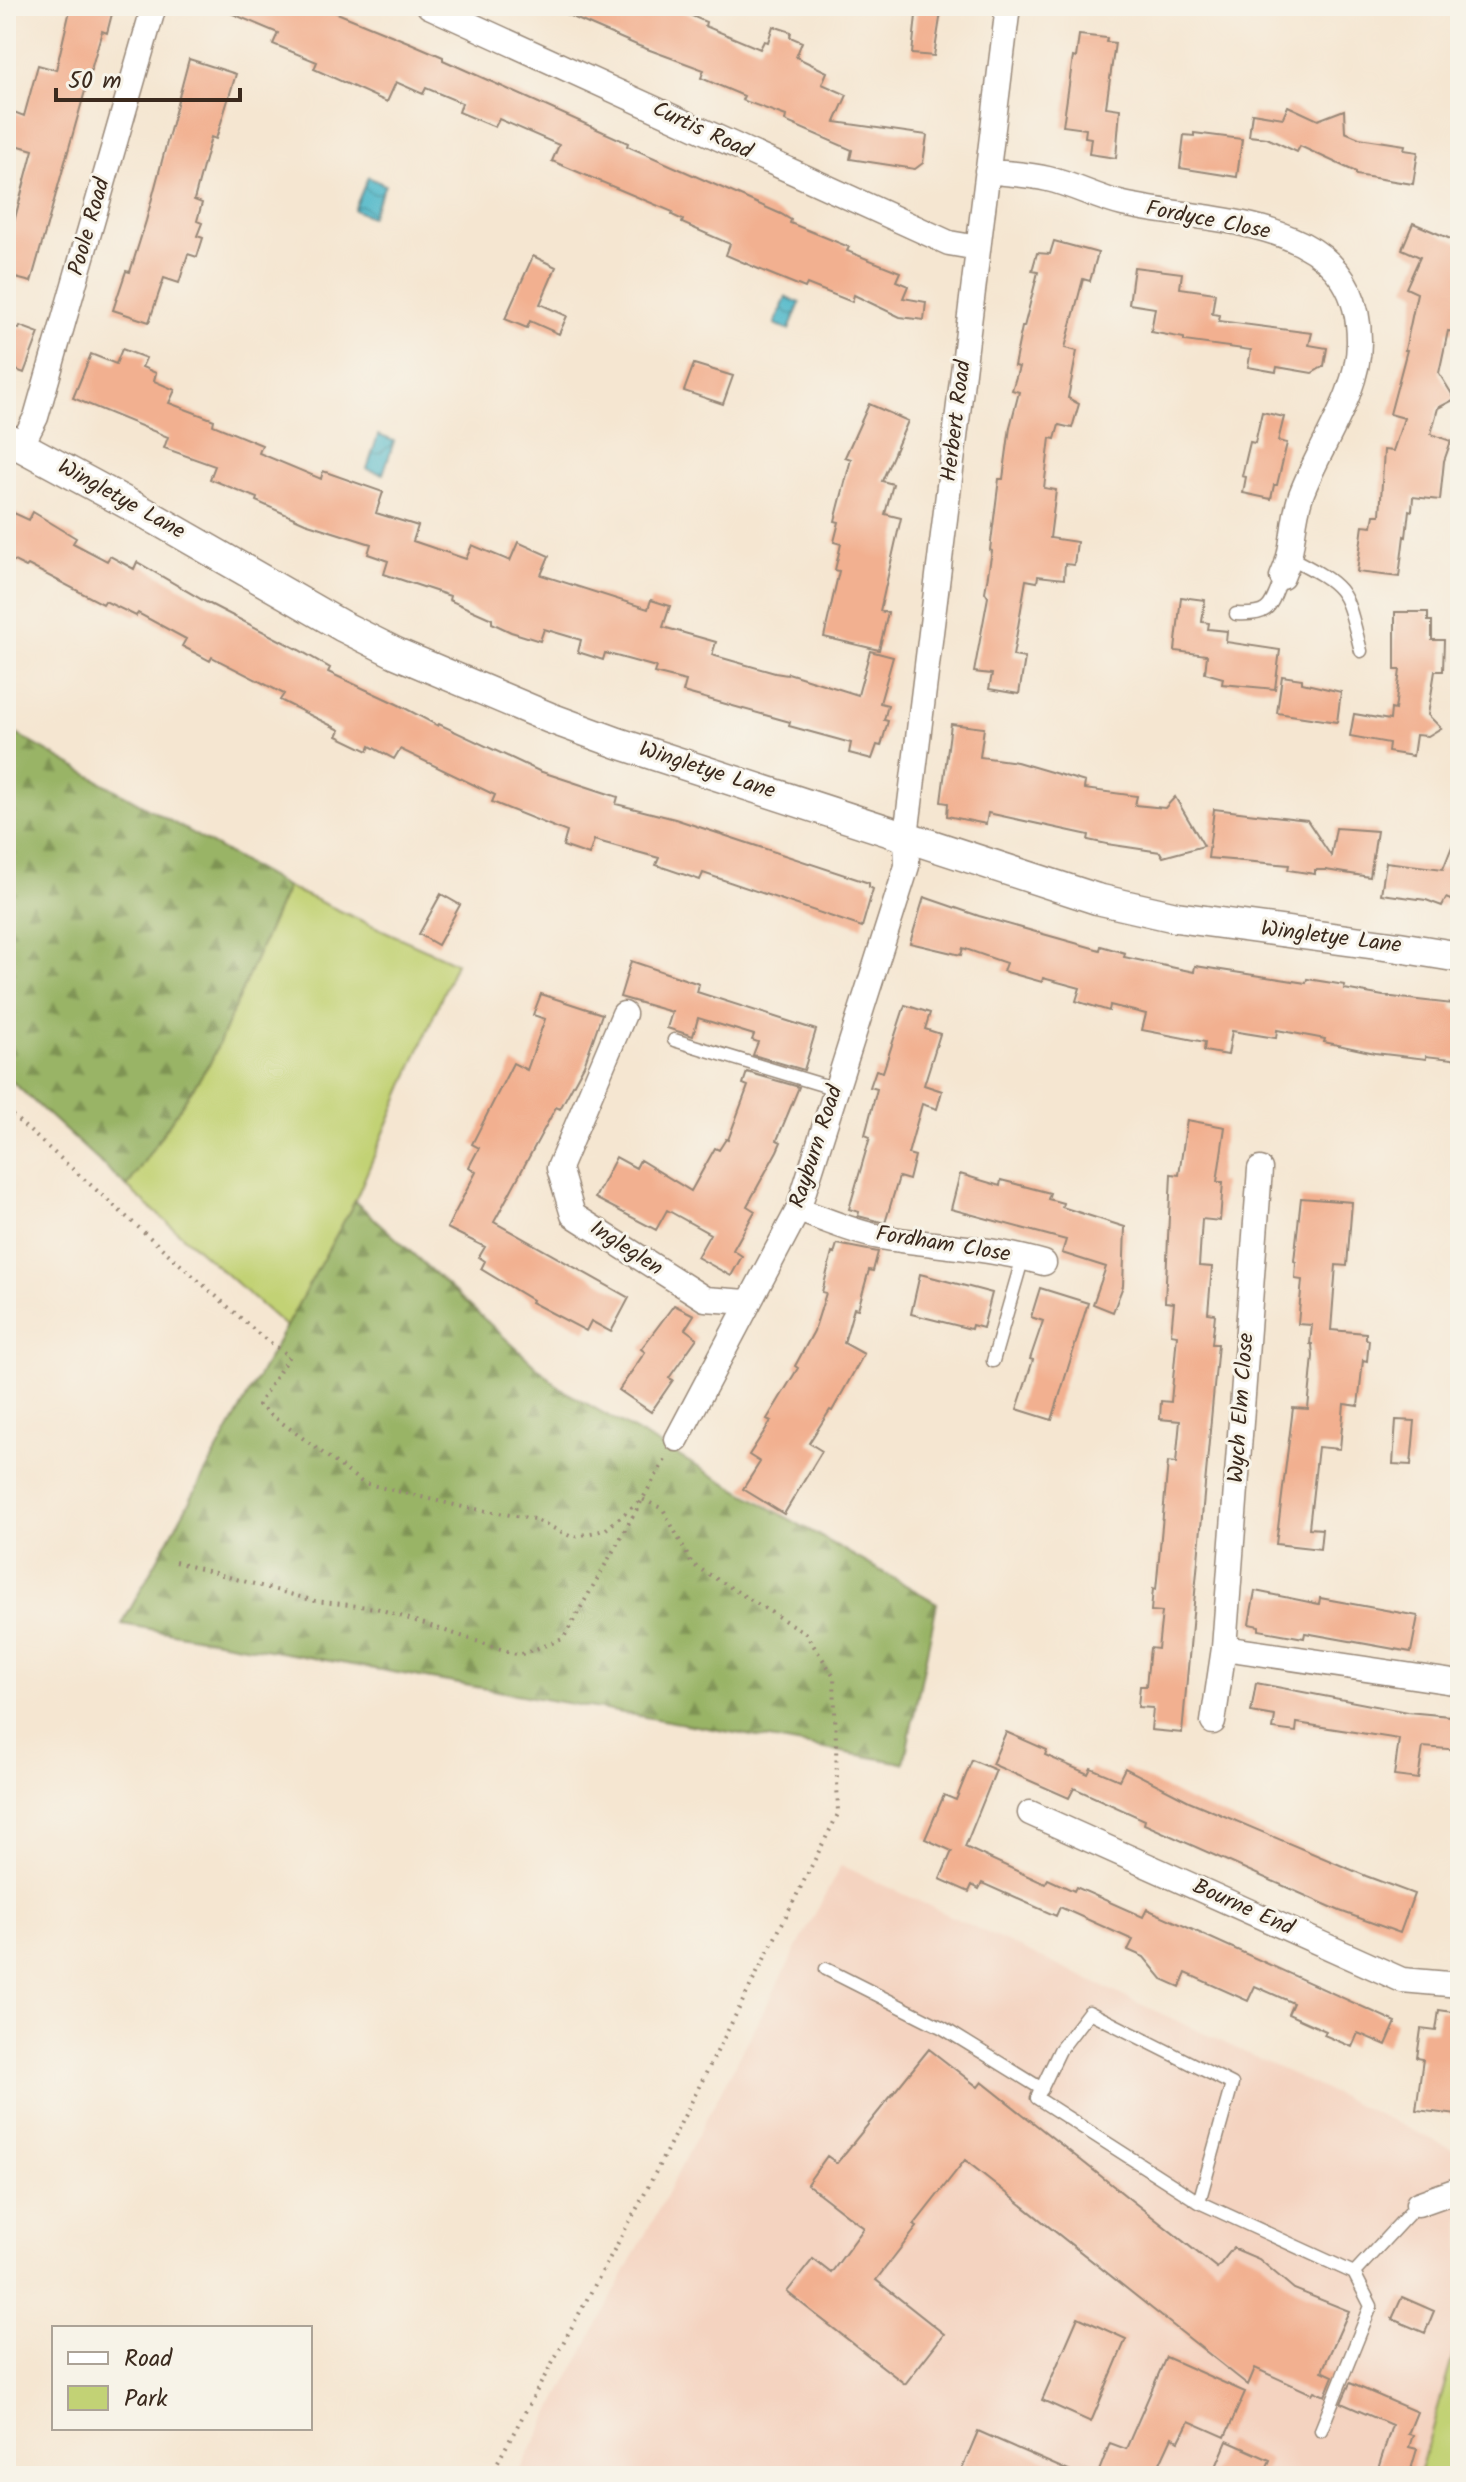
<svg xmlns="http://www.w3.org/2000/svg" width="1466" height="2482" viewBox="0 0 1466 2482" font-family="Kalam,sans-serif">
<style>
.built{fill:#f4d3c0}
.green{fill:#c2d275;stroke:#7e7e4a;stroke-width:2}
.forest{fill:url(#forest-firs);stroke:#6a6f42;stroke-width:2}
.water{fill:url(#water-waves);stroke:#447074;stroke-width:2}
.building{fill:#f2b090}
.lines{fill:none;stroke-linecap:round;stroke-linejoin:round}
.service-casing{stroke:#988878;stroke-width:15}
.minor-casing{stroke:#988878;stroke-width:27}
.tertiary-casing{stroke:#988878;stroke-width:33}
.path{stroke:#988878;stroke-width:4;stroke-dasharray:2 6;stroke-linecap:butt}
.service{stroke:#fff;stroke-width:12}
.minor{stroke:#fff;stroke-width:24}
.tertiary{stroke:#fff;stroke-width:30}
.labels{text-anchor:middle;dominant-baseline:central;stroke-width:6;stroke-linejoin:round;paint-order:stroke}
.street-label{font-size:22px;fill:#3b2a1e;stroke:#f7f3e8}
</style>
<defs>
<pattern id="forest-firs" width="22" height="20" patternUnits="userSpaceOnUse" patternTransform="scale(2)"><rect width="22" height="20" fill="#99b466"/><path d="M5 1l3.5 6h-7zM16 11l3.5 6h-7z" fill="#7e9353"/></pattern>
<pattern id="water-waves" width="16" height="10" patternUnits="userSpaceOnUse" patternTransform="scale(2)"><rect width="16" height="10" fill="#4db7c9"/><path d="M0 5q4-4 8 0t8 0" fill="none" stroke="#4195a3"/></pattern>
</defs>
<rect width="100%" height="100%" fill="#f7f3e8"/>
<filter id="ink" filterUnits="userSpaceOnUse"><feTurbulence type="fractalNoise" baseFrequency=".0125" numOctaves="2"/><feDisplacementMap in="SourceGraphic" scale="16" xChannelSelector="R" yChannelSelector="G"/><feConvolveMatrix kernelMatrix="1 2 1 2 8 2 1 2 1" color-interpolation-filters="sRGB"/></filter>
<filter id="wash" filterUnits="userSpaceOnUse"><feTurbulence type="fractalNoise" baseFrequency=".006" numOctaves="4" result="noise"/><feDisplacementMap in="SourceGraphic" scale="32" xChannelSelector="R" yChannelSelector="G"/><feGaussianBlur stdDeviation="1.8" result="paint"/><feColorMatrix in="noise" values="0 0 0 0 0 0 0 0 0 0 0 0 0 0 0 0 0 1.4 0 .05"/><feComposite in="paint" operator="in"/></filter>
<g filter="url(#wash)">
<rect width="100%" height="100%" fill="#f5e6d1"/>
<path class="built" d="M841 1865 1457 2151 1460 2157V2331L1419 2474 1422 2476H517Z"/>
<path class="green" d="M287 887 456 963 355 1201 286 1327 127 1187 211 1061Z
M1460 2331V2476H1422L1419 2474Z"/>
<path class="forest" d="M6 728 287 887 211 1061 127 1187 6 1076Z
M355 1201 561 1389 937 1603 904 1763 122 1624Z"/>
<path class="water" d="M368 177 385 185 371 217 354 210Z
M786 297 800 303 789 330 775 324Z
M378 435 394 441 383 474 367 469Z"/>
<g id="blocks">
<path class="building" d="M71 6H114L107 33 102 31 31 282 8 276 11 266 6 265V232L11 233 33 150 6 142V109L24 116 38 65 56 70Z
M214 6H320L408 42 443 57V60L628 143 627 146 781 214 791 220 790 223 849 247 847 251 900 272 896 281 908 286 903 298 926 302 924 320 900 317 854 295 852 302 807 284 805 288 768 273 726 255 730 244 682 223 683 220 672 215 673 212 552 161 559 145 499 119 495 127 459 112 462 103 426 88 423 94 396 82 387 102 314 69 317 62 273 44 278 33Z
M547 6H669L706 22 705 26 760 49 764 41 768 42 773 26 791 32 790 37 802 42 796 57 827 72 822 84 847 95 835 122 927 135 923 163 915 169 850 159 852 150 785 121 786 116 742 100 744 96 701 78 704 70 639 46Z
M917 6H942L934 56 912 54Z
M1079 35 1107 38 1106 42 1115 43 1106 107 1120 109 1116 158 1089 154 1091 138 1085 137 1086 129 1063 126 1073 57 1076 58Z
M189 59 236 74 216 139 211 137 194 200 202 203 197 221 202 223 197 236 203 238 197 257 188 254 179 283 164 278 149 322 113 310 126 271 130 272 146 221Z
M1288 106 1318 120 1344 110 1345 132 1359 138 1405 145 1404 150 1418 152 1413 184 1356 175V172L1300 146 1297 152 1267 138 1249 136 1252 113 1283 118Z
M1194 133 1242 139 1237 177 1180 168 1184 135 1194 136Z
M1413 223 1460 243V303L1454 332 1448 331 1439 373 1455 399 1438 408 1431 434 1451 441 1444 461 1440 500 1413 497 1412 511 1409 510 1406 537 1404 536 1399 577 1357 572 1363 525 1372 526 1374 515H1380L1384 450 1393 451 1404 418 1390 414 1407 350H1405L1417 293 1406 288 1420 257 1402 249Z
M1054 241 1098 253 1090 281 1083 279 1065 348 1077 351 1068 398 1079 404 1072 428 1059 425 1055 439 1050 438 1044 488 1056 490 1050 538 1077 542 1074 565 1065 564 1064 579 1038 576 1037 582 1026 580 1013 656 1025 658 1019 694 989 689 992 674 974 672 988 597 985 592 992 551 990 550 999 479H1003L1010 427 1019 392 1012 390 1019 367 1014 366 1022 327H1024L1038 272 1032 271 1037 253 1050 254Z
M533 256 556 267 540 304 567 316 559 334 530 321 527 328 505 319Z
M1134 267 1182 273 1180 288 1215 293 1212 314 1220 315 1219 321 1312 333 1309 345 1327 348 1324 366 1312 373 1277 367 1276 372 1248 367 1251 350 1184 341V338L1151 332 1155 308 1129 304Z
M6 324 19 329 20 326 39 333 24 373 6 366Z
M122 349 146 358 142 367 156 373 154 381 175 390 169 403 214 420 213 425 262 445 259 453 321 479 323 471 383 492 376 513 418 526 413 541 466 559 472 545 510 561 518 542 549 556 541 575 648 609 651 600 670 606 663 627 716 642 712 655 775 673 787 675 788 673 858 695 870 651 893 657 880 703 888 705 884 720 888 721 881 746 877 745 872 759 849 753 851 743 789 726 790 722 683 692 686 681 654 673 656 667 605 653 603 660 578 652 581 640 544 629 540 641 511 632 492 623V619L449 600 450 596 384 574 388 561 368 554 371 544 305 523 256 501 257 498 210 479 215 466 164 448 168 437 73 398 91 354 116 364Z
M694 364 733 376 723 404 684 391Z
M869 404 908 421 882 481 893 484 885 514 901 518 880 611 888 613 879 650 824 637 839 571 835 570 841 544 834 542 839 522 835 521 851 459 845 457Z
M1262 412 1284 417 1278 441 1287 443 1277 485H1274L1271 499 1243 493 1246 477 1242 476 1250 442 1255 443Z
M33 512 76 538 73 543 107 561 110 556 134 569 137 562 206 602 299 650 330 668 328 672 399 705 438 726 439 724 539 771 618 797 616 804 675 819 869 883V887L873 889 862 927 703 873 700 880 656 865 659 858 594 840 589 855 563 846 567 832 492 802 495 795 400 749 394 759 370 746 368 751 337 736 340 730 280 700 284 694 212 657 210 661 182 646 186 639 138 613 136 616 105 601 103 604 28 565 26 567 6 557V529L14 513 29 520Z
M1181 597 1205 600 1202 622 1209 623 1208 629 1227 631 1226 642 1280 650 1275 689 1222 684 1223 678 1205 673 1207 655 1175 651Z
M1395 612H1428V621H1432V640H1444L1443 671H1435L1428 715 1441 728 1428 736 1416 735 1413 756 1388 752 1389 743 1350 736 1354 714 1390 720 1391 709 1395 710 1400 670H1395Z
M1282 676 1302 679V683L1341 692 1337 722 1277 713Z
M951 724 984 728 980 757 1017 762 1085 782 1084 789 1137 796 1135 805 1165 808 1175 797 1204 846 1163 857 1160 852 1107 844 1088 840 1089 835 988 813 986 824 947 816 948 803 941 802Z
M1214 809 1307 820 1331 856 1336 828 1377 831 1370 877 1326 870H1315V874L1288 870 1289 865 1208 858Z
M1459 829 1460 904 1446 898 1442 906 1426 900 1381 894 1386 862 1443 869Z
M441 894 460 905 438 945 419 934Z
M924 897 979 916 1100 950 1101 946 1125 953 1124 957 1194 972 1195 966 1306 983 1307 979 1345 985 1344 989 1383 996 1453 1004 1452 1009 1460 1010V1060L1426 1056V1059L1375 1053 1324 1042 1325 1039 1277 1030 1276 1038 1232 1031 1228 1055 1204 1051 1205 1042 1142 1030 1146 1014 1110 1005 1109 1011 1076 1001 1080 988 1043 978 1042 982 1003 971 1006 963 963 948 961 955 910 943Z
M631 961 699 984 697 992 816 1030 804 1070 753 1055 758 1042 752 1040 754 1035 698 1018 693 1036 667 1028 672 1012 620 997Z
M541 994 602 1014 584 1065 560 1109 556 1107 494 1222 629 1298 611 1332 591 1321 586 1331 531 1302 532 1300 481 1269 485 1261 479 1257 485 1247 447 1228 476 1172 469 1167 479 1148 472 1144 505 1079 513 1063 527 1070 545 1019 533 1015Z
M905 1005 930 1013 925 1029 940 1034 924 1085 942 1091 937 1109 922 1104 908 1154 915 1156 909 1180 899 1177 885 1223 858 1216 859 1212 849 1209 870 1137 865 1135 877 1089 870 1087 876 1070 883 1072Z
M747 1072 799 1087 777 1140 781 1142 777 1151 747 1206 755 1211 733 1250 742 1256 731 1276 697 1257 710 1234 667 1210 656 1230 595 1198 616 1157 636 1168 640 1160 691 1191 715 1148 719 1150 726 1139 728 1140 748 1086 743 1084Z
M1187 1120 1225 1127 1217 1182H1223L1220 1221 1202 1219 1199 1266 1212 1267 1208 1313 1215 1314 1212 1344H1218L1182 1733 1151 1730 1153 1708 1138 1707 1140 1686H1146L1150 1648 1158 1649 1162 1612 1151 1611 1153 1589 1156 1590 1168 1462 1176 1463 1180 1421 1160 1419 1161 1401 1171 1402 1177 1335 1171 1334 1174 1303 1165 1302 1171 1174 1179 1175Z
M960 1174 1000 1186 1001 1180 1050 1193 1048 1199 1063 1203 1062 1207 1125 1227 1123 1286 1113 1312 1093 1304 1106 1267 1062 1253 1066 1240 951 1209Z
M1301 1198 1352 1202 1347 1266 1336 1265 1331 1330 1366 1333V1339L1369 1340 1367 1361 1363 1360 1358 1406 1344 1404 1340 1449 1318 1447 1309 1528 1322 1529 1320 1549 1276 1544 1293 1408 1308 1409 1313 1356 1312 1344H1310L1312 1325 1298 1324 1302 1280 1295 1279 1296 1262 1294 1261Z
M837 1244 878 1252 873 1271 869 1270 858 1309 854 1308 844 1343 864 1354 832 1411 830 1410 809 1443 822 1451 784 1514 743 1489 760 1462 749 1455 771 1421 767 1419 798 1368 795 1366 814 1331 826 1293 822 1292 832 1253 834 1254Z
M920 1274 992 1293 983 1328 972 1325 971 1329 911 1314Z
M1040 1288 1088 1303 1052 1420 1017 1409 1033 1360 1030 1359 1043 1321 1031 1317Z
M674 1305 694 1315 685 1329 697 1338 669 1378 673 1380 651 1412 619 1390 645 1352 641 1349Z
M1396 1420 1415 1421 1411 1465 1393 1464Z
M1255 1591 1319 1604 1320 1598 1418 1616 1411 1652 1305 1633 1304 1638 1259 1630V1626L1249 1624Z
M1256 1683 1407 1712 1460 1717V1750L1423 1747 1418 1779 1394 1776 1399 1739 1297 1723 1296 1732 1273 1729 1275 1716 1251 1712Z
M1006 1732 1047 1750 1045 1755 1088 1774 1091 1768 1119 1780 1125 1768 1189 1801 1366 1876 1414 1894 1400 1933 1340 1911 1144 1824 1145 1820 1074 1788 1069 1798 992 1764Z
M972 1760 996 1770 965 1847 1045 1884 1048 1879 1074 1891 1076 1887 1143 1917 1147 1909 1396 2022 1386 2045 1358 2033 1352 2047 1324 2035 1326 2031 1288 2014 1293 2003 1255 1986 1248 2001 1186 1973 1180 1987 1162 1979 1144 1957 1128 1950 1133 1940 1060 1907 1056 1916 982 1883 979 1889 972 1885 969 1892 940 1879 952 1851 925 1839 944 1795 956 1800Z
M1439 2010 1460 2013V2094L1457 2115 1416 2110 1423 2059 1417 2058 1421 2029 1436 2031Z
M929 2049 978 2087 982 2082 1217 2268 1233 2248 1259 2259 1294 2289 1349 2311 1322 2371 1333 2376 1325 2396 1314 2391 1312 2394 1255 2368 1248 2385 965 2160 914 2225 917 2227 876 2280 944 2334 905 2384 787 2292 813 2259 831 2273 864 2228 807 2184 827 2156 837 2163Z
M1402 2297 1434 2311 1425 2333 1392 2319Z
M1078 2317 1126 2339 1091 2422 1042 2400Z
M1166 2357 1245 2392 1225 2437 1189 2421 1179 2441 1172 2437 1154 2476H1097L1110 2443 1126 2449Z
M1350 2383 1417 2412 1408 2434 1413 2435 1409 2447 1417 2449 1410 2473 1393 2468 1391 2474 1378 2469 1392 2425 1341 2403Z
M978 2431 1080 2476H959Z
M1227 2441 1270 2460 1263 2476H1212Z"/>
</g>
</g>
<g filter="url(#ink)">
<use href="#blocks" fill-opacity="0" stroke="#988878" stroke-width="2"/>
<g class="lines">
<g class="service-casing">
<path id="service" d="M1291 558C1349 588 1345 589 1361 651
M1236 614C1271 616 1270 607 1282 577
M674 1040 836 1089
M993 1361 1023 1257
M826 1969 943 2028 1042 2089
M1199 2202 1232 2084 1089 2012 1060 2050 1037 2098 1199 2202 1354 2273 1418 2204
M1321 2430 1371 2306 1354 2273"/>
</g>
<g class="minor-casing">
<path id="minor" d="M429 6 949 243 978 248
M987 171C1007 174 1028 174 1048 179 1074 185 1097 198 1123 204 1212 224 1360 214 1359 342 1359 394 1319 446 1301 495 1291 523 1295 549 1282 577
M21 446 36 417 154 6
M624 1014 559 1168 573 1215 705 1299 747 1302
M798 1210C824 1219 852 1232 880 1237 934 1246 990 1247 1044 1263
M677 1439 798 1210 907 866 906 836 1008 6
M1224 1648 1460 1683
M1213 1722 1224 1648 1260 1169
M1030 1813 1402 1980 1460 1985
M1418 2204 1460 2189"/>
</g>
<g class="tertiary-casing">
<path id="tertiary" d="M6 438 147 514 342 626 396 653 550 718 618 743 1097 899 1176 917 1399 947 1460 957"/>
</g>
<path class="path" d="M6 1110 261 1336 289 1356 258 1405 363 1483 463 1507 534 1519 572 1537 605 1530 642 1499 663 1509 692 1564 805 1633 834 1676 838 1814 642 2199 490 2476
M175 1562 315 1601 376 1608 519 1655 563 1639 666 1458"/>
<use href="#service" class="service"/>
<use href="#minor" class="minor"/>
<use href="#tertiary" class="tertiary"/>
</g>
</g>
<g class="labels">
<g class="street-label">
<text transform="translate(702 131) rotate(25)">Curtis Road</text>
<text transform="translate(1208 221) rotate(11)">Fordyce Close</text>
<text transform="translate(90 227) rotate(-74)">Poole Road</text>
<text transform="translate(957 421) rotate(-83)">Herbert Road</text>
<text transform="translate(121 500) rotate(29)">Wingletye Lane</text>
<text transform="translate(707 771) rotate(18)">Wingletye Lane</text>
<text transform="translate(1331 938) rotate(7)">Wingletye Lane</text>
<text transform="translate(817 1147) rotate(-72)">Rayburn Road</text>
<text transform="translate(943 1245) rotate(9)">Fordham Close</text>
<text transform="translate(626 1249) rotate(33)">Ingleglen</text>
<text transform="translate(1242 1408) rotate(-86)">Wych Elm Close</text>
<text transform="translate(1243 1908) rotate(24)">Bourne End</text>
</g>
</g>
<rect width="1466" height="2482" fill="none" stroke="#f7f3e8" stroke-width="32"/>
<rect x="52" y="2326" width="260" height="104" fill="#f7f3e8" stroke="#aca397" stroke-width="2"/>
<rect x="68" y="2352" width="40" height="12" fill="#ffffff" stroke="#aca397" stroke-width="2"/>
<text x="124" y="2366" font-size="24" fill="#3b2a1e">Road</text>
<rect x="68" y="2386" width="40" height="24" fill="#c2d275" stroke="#aca397" stroke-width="2"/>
<text x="124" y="2406" font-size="24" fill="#3b2a1e">Park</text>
<path d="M56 88v12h184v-12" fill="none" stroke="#3b2a1e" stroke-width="4"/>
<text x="68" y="88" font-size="24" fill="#3b2a1e" stroke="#f7f3e8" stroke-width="6" paint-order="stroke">50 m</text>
</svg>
